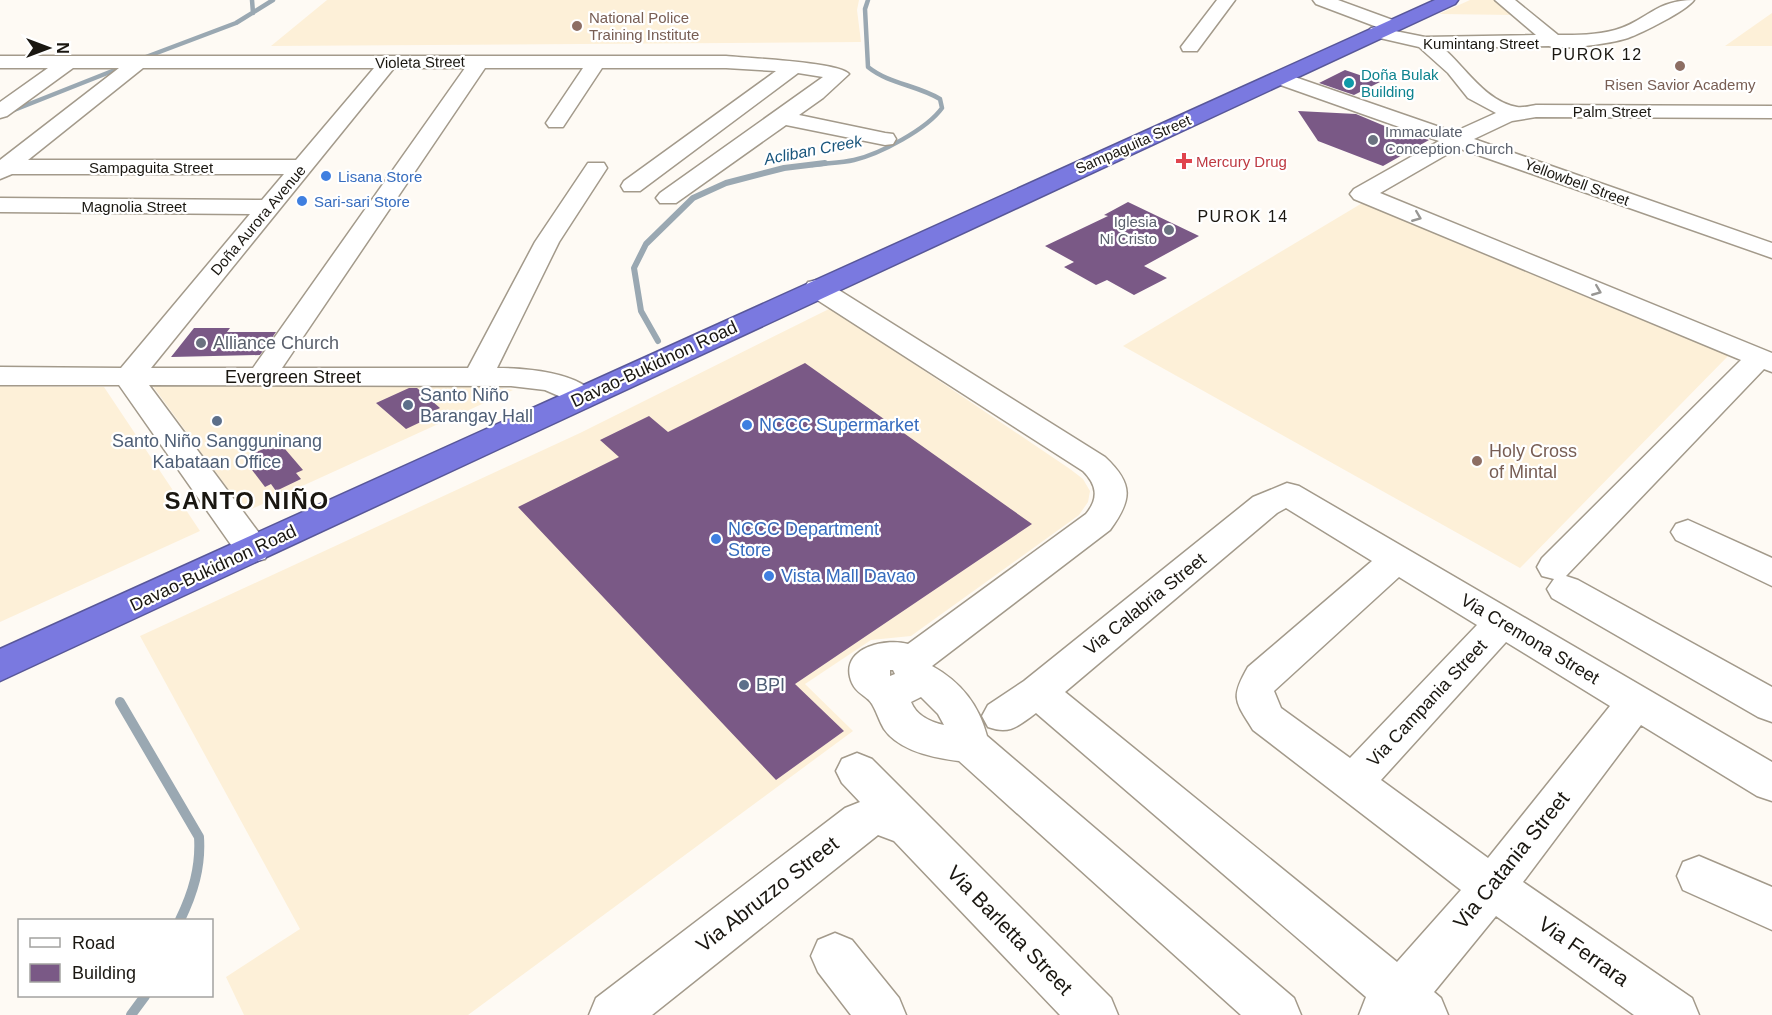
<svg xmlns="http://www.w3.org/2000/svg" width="1772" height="1015" viewBox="0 0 1772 1015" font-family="Helvetica,sans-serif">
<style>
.built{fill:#fdf0d8}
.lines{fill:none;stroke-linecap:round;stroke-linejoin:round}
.stream-far2{stroke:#9aa8b2;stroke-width:4.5}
.stream-far1{stroke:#9aa8b2;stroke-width:6}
.stream{stroke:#9aa8b2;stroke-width:10}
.building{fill:#7a5986}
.minor-casing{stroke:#a39a8b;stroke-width:3}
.highway-casing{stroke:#585798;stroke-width:3}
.minor{fill:#fff;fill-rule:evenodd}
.highway{fill:#7a79e0;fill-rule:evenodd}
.oneway{stroke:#989794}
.education-dot{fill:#8d6e63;stroke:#fff;stroke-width:2}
.culture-dot{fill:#0f9aa8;stroke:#fff;stroke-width:2}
.worship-dot{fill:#6b7280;stroke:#fff;stroke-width:2}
.health-dot{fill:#e0444e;stroke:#fff;stroke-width:2}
.shop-dot{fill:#3f7fe0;stroke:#fff;stroke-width:2}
.service-dot{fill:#5c6f8a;stroke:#fff;stroke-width:2}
.labels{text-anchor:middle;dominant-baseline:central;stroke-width:4.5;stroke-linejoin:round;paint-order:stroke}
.far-education-label{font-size:15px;fill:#785e54;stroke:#fff;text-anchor:start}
.far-street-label{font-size:15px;fill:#1a1711;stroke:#fff}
.far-culture-label{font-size:15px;fill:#0d838f;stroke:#fff;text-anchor:start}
.far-worship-label{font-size:15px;fill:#5b616d;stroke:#fff;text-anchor:start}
.far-health-label{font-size:15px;fill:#be3a42;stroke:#fff;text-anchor:start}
.far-shop-label{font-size:15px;fill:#366cbe;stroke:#fff;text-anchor:start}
.far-neighbourhood-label{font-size:16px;letter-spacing:1.5px;fill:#1a1711;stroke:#fff}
.far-water-label{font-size:16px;font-style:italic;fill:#17547b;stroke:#fff}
.worship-label{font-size:18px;fill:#5b616d;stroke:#fff;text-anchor:start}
.street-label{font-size:18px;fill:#1a1711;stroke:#fff}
.service-label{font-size:18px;fill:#4e5e75;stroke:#fff;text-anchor:start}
.shop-label{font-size:18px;fill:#366cbe;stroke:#fff;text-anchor:start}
.education-label{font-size:18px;fill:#785e54;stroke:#fff;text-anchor:start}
.near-street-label{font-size:21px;fill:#1a1711;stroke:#fff}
.district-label{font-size:24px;font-weight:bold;letter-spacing:1.5px;fill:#1a1711;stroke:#fff}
</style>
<rect width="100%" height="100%" fill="#fefaf4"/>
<path class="built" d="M327 0H859L857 10 861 42 271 46Z
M1470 0H1497L1515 15 1439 14Z
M1772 13V46H1725Z
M1364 202 1730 354 1520 568 1123 346Z
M831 308 1070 469 1083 479 1090 491 1088 502 1079 515 911 636 871 640 805 684 853 731 468 1015H244L226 977 300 929 140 636 580 433Z
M152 385H487L513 390 245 512Z
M0 386 104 387 200 531 0 622Z"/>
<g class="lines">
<path class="stream-far2" d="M252 0 253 13
M138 60 236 23 273 0
M9 112 125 66
M812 165C825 163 841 163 854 160 880 154 927 129 942 108L940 99C917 85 889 84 868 67L865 9 868 0"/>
<path class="stream-far1" d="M658 341 641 311 634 268 646 244 693 198 726 183 784 168 825 163"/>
<path class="stream" d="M120 702 199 837C201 867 193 893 180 920
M131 1015 145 996"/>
</g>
<path class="building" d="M1345 70 1380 82 1354 95 1319 83Z
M1298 111 1356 114 1399 132 1402 130 1429 140 1383 166 1318 141Z
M1128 202 1199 236 1144 266 1167 278 1134 295 1107 280 1096 285 1064 267 1074 262 1045 246 1108 216 1104 215Z
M194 328H230L227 332H276L260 355 171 357Z
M805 363 1032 524 795 684 844 731 776 780 518 507 619 457 600 440 649 416 668 432Z
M409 388H417L440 408 422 417 425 420 406 429 376 403Z
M279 442 303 470 296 473 301 479 276 491 271 484 265 487 243 458Z"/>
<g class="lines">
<g class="minor-casing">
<path id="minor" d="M1217 0H1235L1197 51H1183L1181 47Z
M1313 0H1338L1398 22 1401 26 1395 31 1425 37 1536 35 1495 0H1515L1558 35C1577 35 1596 35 1615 30 1647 21 1655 0 1694 0 1686 11 1642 33 1628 38 1613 43 1561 51 1549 46L1443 48C1465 67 1486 102 1517 107 1522 108 1531 106 1536 105L1772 106V118L1536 117 1512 121 1474 139 1772 243V258L1458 148 1380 193 1772 353V372L1764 369 1566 576 1578 580 1772 687V722L1758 717 1552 598 1547 589 1554 579 1542 576 1537 567 1542 558 1741 360 1354 199 1350 194 1354 189 1439 141 1272 82 1269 78 1272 74H1286L1454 132 1496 113 1468 98 1448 73 1419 47 1371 36 1368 32 1371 28 1377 27 1316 4Z
M0 56H726C745 58 840 62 849 74L823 98 799 115 885 133 893 134 896 139 893 144 885 145 786 125 676 203H660L656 198 660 193 823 77 798 73 640 191H624L621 186 624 181 776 71 726 68H602L563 127H549L546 123 583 68H485L282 368H468L535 242 588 163H604L607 168 559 242 497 368C525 368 580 372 597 397L592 403 582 406 545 390 511 386 149 385 265 541 270 550 265 559 253 562 241 559 119 385H0V367L121 368 250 214 0 212V198L262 200 284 174H12L0 179V160L119 68H73L7 116 0 118V102L48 68H0ZM143 68H374L296 160H28ZM394 68H465L253 368H151Z
M817 280 826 282 1105 457C1134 484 1132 500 1110 530L932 666C961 682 979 705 987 736L1294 998 1301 1015H1241L959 761C934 758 899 751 884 729 879 721 877 712 872 704 867 695 854 694 850 677 843 646 888 638 908 644L1086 514C1099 498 1097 485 1083 471L808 294 804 288 808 282ZM890 670H893L895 674 890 676ZM921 697 938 714 944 725C930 722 916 715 911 702Z
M1287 483 1299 486 1772 762V801L1757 796 1641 725 1523 882 1692 998 1699 1015H1634L1496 916 1434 992 1441 998 1448 1015H1359L1366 997 1036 713C1018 726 1010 735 988 727L982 716 988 705 1024 681 1253 497ZM1286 508 1372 561 1248 667C1230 698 1235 701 1253 730L1461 890 1397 962 1065 692 1277 513ZM1399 577 1477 625 1350 758 1281 708 1274 691ZM1506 642 1610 706 1488 858 1381 780Z
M1688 520 1772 558V586L1676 540 1671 532 1676 524Z
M857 753 872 759 1111 998 1118 1015H1060L894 841 878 835 652 1015H589L596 998 845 808 860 802 842 783 836 771 842 759Z
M1699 856 1772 887V930L1683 890 1677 876 1683 862Z
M835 933 852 940 899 998 906 1015H851L818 972 811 956 818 940Z"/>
</g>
<g class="highway-casing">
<path id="highway" d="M1435 0H1458L1455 4 0 681V649Z"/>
</g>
<use href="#minor" class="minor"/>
<use href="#highway" class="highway"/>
</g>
<defs><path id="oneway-chevron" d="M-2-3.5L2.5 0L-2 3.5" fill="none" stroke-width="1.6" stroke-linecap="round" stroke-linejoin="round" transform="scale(1.5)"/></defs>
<g class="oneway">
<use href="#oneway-chevron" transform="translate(1417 217) rotate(22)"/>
<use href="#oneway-chevron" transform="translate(1597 291) rotate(22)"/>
</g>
<g class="education-dot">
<circle cx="577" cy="26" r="6"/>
<circle cx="1680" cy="66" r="6"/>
<circle cx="1477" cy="461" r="6"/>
</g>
<circle class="culture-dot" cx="1349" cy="83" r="6"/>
<g class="worship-dot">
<circle cx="1373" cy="140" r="6"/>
<circle cx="1169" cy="230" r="6"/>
<circle cx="201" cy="343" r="6"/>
</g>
<path class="health-dot" d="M1181 152h6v6h6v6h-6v6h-6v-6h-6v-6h6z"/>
<g class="shop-dot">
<circle cx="326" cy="176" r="6"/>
<circle cx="302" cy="201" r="6"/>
<circle cx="747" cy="425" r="6"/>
<circle cx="716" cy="539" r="6"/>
<circle cx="769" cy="576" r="6"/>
</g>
<g class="service-dot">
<circle cx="408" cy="405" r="6"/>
<circle cx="217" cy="421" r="6"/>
<circle cx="744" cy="685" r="6"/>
</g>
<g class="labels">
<g class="far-education-label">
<text x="589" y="17">National Police<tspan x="589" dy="17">Training Institute</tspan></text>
<text x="1680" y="84" text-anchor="middle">Risen Savior Academy</text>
</g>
<g class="far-street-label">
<text x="1481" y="43">Kumintang Street</text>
<text transform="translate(420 62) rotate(-1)">Violeta Street</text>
<text x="1612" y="111">Palm Street</text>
<text transform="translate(1133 144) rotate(-24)">Sampaguita Street</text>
<text x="151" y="167">Sampaguita Street</text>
<text transform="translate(1577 182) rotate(20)">Yellowbell Street</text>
<text x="134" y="206">Magnolia Street</text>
<text transform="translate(258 220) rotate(-50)">Doña Aurora Avenue</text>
</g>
<g class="far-culture-label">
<text x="1361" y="74">Doña Bulak<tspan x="1361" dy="17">Building</tspan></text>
</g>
<g class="far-worship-label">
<text x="1385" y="131">Immaculate<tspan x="1385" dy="17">Conception Church</tspan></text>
<text x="1157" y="221" text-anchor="end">Iglesia<tspan x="1157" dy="17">Ni Cristo</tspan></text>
</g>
<g class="far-health-label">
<text x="1196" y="161">Mercury Drug</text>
</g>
<g class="far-shop-label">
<text x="338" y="176">Lisana Store</text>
<text x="314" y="201">Sari-sari Store</text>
</g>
<g class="far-neighbourhood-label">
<text x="1597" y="54">PUROK 12</text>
<text x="1243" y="216">PUROK 14</text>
</g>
<g class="far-water-label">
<text transform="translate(813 150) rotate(-11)">Acliban Creek</text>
</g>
<g class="worship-label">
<text x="213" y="343">Alliance Church</text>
</g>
<g class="street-label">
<text transform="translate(654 364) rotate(-25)">Davao-Bukidnon Road</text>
<text x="293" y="377">Evergreen Street</text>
<text transform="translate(213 568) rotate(-25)">Davao-Bukidnon Road</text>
<text transform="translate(1145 604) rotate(-39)">Via Calabria Street</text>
<text transform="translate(1530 639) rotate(31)">Via Cremona Street</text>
<text transform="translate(1427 703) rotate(-47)">Via Campania Street</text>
</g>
<g class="service-label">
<text x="420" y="395">Santo Niño<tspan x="420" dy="21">Barangay Hall</tspan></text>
<text x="217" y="441" text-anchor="middle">Santo Niño Sangguninang<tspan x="217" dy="21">Kabataan Office</tspan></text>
<text x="756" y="685">BPI</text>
</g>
<g class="shop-label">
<text x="759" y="425">NCCC Supermarket</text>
<text x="728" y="529">NCCC Department<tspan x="728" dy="21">Store</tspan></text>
<text x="781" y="576">Vista Mall Davao</text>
</g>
<g class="education-label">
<text x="1489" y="451">Holy Cross<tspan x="1489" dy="21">of Mintal</tspan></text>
</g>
<g class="near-street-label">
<text transform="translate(1511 860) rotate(-51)">Via Catania Street</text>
<text transform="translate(767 894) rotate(-38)">Via Abruzzo Street</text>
<text transform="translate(1010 930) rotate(46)">Via Barletta Street</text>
<text transform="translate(1584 951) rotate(35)">Via Ferrara</text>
</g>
<g class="district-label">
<text x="247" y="500">SANTO NIÑO</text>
</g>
</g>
<rect x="18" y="919" width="195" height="78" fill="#ffffff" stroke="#a3a2a0" stroke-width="1.5"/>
<rect x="30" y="938" width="30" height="9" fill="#ffffff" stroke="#a3a2a0" stroke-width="1.5"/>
<text x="72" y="949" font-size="18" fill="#1a1711">Road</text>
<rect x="30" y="964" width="30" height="18" fill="#7a5986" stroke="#a3a2a0" stroke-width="1.5"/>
<text x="72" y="979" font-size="18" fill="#1a1711">Building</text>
<g transform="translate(48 48) rotate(90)" stroke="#ffffff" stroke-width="4.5" paint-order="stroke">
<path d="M0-4.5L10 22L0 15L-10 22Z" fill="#1a1711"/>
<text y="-9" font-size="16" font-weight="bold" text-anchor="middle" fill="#1a1711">N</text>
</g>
</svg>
